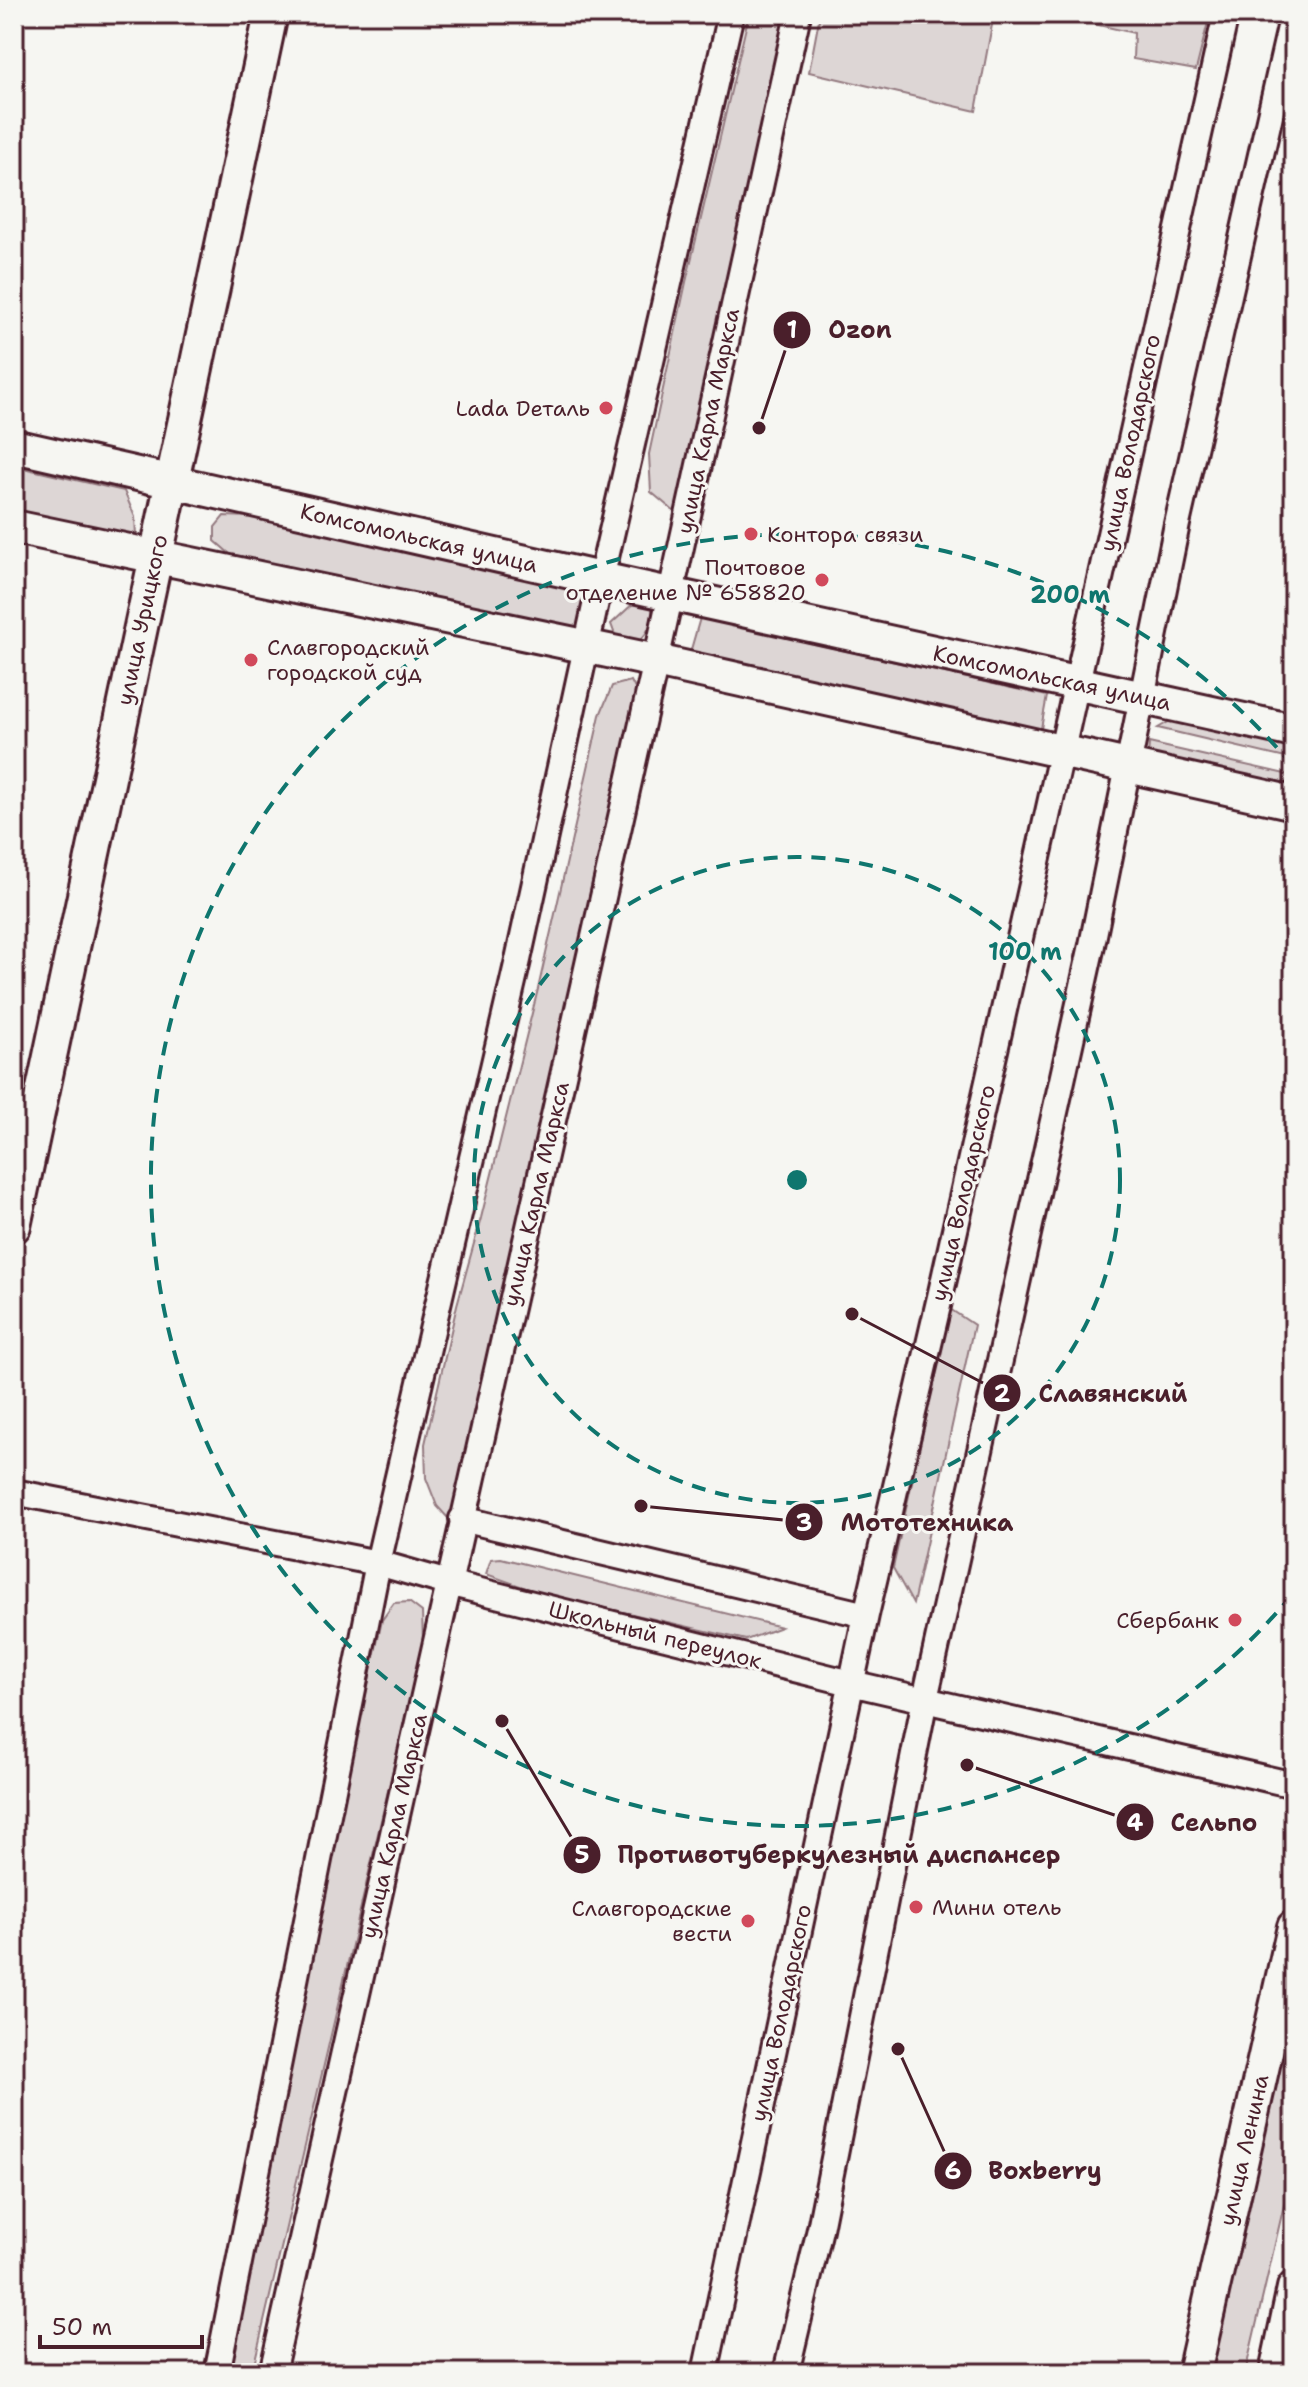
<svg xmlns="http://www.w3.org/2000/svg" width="1308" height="2387" viewBox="0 0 1308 2387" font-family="'Shantell Sans',sans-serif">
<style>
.green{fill:#ddd6d5;stroke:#947a80;stroke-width:2}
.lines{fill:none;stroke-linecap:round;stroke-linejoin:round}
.street-casing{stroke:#4a1f2b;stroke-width:30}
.secondary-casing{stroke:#4a1f2b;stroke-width:38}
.street{stroke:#f6f6f2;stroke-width:24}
.secondary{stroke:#f6f6f2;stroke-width:32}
.ring{fill:none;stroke:#0f766e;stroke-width:4;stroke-dasharray:14 10}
.poi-dot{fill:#d1495b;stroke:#f6f6f2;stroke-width:3}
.labels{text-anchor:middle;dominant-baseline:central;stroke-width:6;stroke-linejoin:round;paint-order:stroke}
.poi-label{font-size:22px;fill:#4a1f2b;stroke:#f6f6f2;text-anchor:end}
.street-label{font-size:22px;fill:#4a1f2b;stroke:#f6f6f2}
.centre{fill:#0f766e;stroke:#f6f6f2;stroke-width:4}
.ring-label{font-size:24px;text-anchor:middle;font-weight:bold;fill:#0f766e;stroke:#f6f6f2;stroke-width:6;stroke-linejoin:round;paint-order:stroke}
.leader{fill:none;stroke:#4a1f2b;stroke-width:3}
.callout-dot{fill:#4a1f2b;stroke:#f6f6f2;stroke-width:3}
.mark-label{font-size:24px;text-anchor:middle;font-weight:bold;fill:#fff}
.callout-label{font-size:24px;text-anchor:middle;font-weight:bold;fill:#4a1f2b;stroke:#f6f6f2;stroke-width:6;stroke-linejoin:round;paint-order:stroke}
</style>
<rect width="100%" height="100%" fill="#f6f6f2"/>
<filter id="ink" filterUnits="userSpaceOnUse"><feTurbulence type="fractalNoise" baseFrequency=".0125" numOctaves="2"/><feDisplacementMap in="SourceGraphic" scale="16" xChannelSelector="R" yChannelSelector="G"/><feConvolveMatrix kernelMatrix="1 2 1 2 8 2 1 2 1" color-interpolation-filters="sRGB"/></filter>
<g filter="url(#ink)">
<path class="green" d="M749 14H787L682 518 651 492 649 454 686 282Z
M820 14H994L976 111 809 72Z
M1050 14H1210L1196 70 1133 59 1134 33Z
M14 466 124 491 135 517 136 536 14 516Z
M224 516 252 517 587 588 578 635 282 568 230 554 215 541V527Z
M636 601 652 606C653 624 648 635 633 647L617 640 611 624Z
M700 618 1047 696 1040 734 688 660Z
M631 681 642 702 459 1500 448 1518 437 1506 426 1478 425 1444 457 1305 481 1218 538 989 600 715 612 686Z
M1186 712 1294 738V760L1158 728Z
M1149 743 1294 776V792L1148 759Z
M950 1309 974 1325 913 1604 893 1568Z
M501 1558 781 1627 746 1640 540 1593 486 1574 491 1559Z
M409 1602 422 1612 423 1641 252 2373H218L382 1620 394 1603Z
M1294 1986V2162L1245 2373H1210Z"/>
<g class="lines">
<g class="street-casing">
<path id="street" d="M14 1492 378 1563 448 1583 851 1683 1294 1785
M462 1519 866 1615
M217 2373 378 1563 518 960 601 579 731 14
M272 2373 656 661 798 14
M705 2373 866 1615 940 1297 1226 14
M786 2373 820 2229 925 1699 1092 945 1177 524 1293 14"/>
</g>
<g class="secondary-casing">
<path id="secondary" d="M14 446 601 579 1294 731
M14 527 656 661 1294 803
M14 1226 271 14
M1194 2373 1294 1927
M1276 2373 1294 2288"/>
</g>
<use href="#street" class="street"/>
<use href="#secondary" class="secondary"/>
</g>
</g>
<g class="ring">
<circle cx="797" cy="1180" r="323"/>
<path d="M1292 1595A646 646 0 1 1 1292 765"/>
</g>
<g class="poi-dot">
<circle cx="606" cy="408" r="8"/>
<circle cx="751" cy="534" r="8"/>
<circle cx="822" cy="580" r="8"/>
<circle cx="251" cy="660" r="8"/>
<circle cx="1235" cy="1620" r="8"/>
<circle cx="916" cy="1907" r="8"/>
<circle cx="748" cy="1921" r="8"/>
</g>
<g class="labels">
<g class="poi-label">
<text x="590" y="408">Lada Dеталь</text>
<text x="767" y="534" text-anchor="start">Контора связи</text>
<text x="806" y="567">Почтовое<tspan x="806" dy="25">отделение № 658820</tspan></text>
<text x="267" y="647" text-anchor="start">Славгородский<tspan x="267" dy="25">городской суд</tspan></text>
<text x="1219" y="1620">Сбербанк</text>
<text x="932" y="1907" text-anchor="start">Мини отель</text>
<text x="732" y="1908">Славгородские<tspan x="732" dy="25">вести</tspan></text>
</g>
<g class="street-label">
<text transform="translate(708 421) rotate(-78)">улица Карла Маркса</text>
<text transform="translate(1130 443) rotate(-78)">улица Володарского</text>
<text transform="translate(419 538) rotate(13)">Комсомольская улица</text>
<text transform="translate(142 620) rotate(-78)">улица Урицкого</text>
<text transform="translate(1052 678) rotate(12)">Комсомольская улица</text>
<text transform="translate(963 1193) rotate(-77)">улица Володарского</text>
<text transform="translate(536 1194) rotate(-77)">улица Карла Маркса</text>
<text transform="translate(655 1635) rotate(14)">Школьный переулок</text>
<text transform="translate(394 1826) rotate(-77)">улица Карла Маркса</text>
<text transform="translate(781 2013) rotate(-78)">улица Володарского</text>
<text transform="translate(1244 2150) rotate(-77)">улица Ленина</text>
</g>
</g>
<circle cx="797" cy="1180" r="12" class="centre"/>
<g class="ring-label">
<text x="1070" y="603">200 m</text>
<text x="1025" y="960">100 m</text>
</g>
<path class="leader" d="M759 428L792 330M852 1314L1002 1393M641 1506L804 1522M967 1765L1135 1822M502 1721L582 1855M898 2049L953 2171"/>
<g class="callout-dot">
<circle cx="759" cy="428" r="8"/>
<circle cx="852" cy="1314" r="8"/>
<circle cx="641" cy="1506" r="8"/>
<circle cx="967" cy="1765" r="8"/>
<circle cx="502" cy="1721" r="8"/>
<circle cx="898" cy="2049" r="8"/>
<circle cx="792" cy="330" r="20"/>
<circle cx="1002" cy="1393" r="20"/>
<circle cx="804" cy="1522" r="20"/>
<circle cx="1135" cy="1822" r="20"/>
<circle cx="582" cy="1855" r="20"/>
<circle cx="953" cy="2171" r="20"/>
</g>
<g class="mark-label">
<text x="792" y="338">1</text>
<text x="1002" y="1402">2</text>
<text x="804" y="1531">3</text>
<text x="1135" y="1831">4</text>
<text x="582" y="1863">5</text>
<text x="953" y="2179">6</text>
</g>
<g class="callout-label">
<text x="860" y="338">Ozon</text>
<text x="1113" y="1402">Славянский</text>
<text x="927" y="1531">Мототехника</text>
<text x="1214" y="1831">Сельпо</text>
<text x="839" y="1863">Противотуберкулезный диспансер</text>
<text x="1045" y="2179">Boxberry</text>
</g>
<rect width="1308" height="2387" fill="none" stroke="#f6f6f2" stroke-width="48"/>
<rect x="24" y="24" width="1260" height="2339" fill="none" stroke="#4a1f2b" stroke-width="3" filter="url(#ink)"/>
<path d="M40 2335v12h162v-12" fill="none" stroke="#4a1f2b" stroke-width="4"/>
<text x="52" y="2335" font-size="24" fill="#4a1f2b" stroke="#f6f6f2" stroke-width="6" paint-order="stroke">50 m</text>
</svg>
